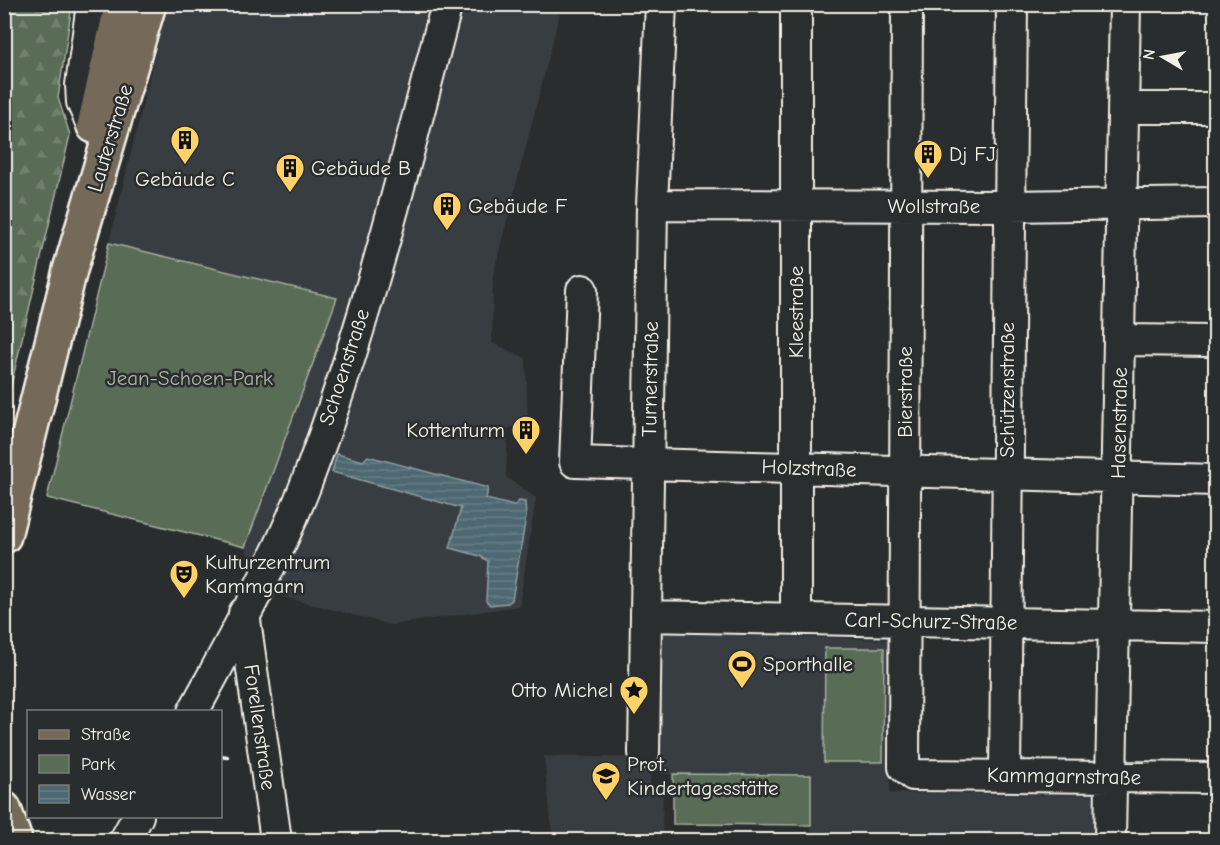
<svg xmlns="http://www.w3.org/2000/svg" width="1220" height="845" viewBox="0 0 1220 845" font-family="'Comic Neue',sans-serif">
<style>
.built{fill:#393c42}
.green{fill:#586c56;stroke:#a6ae9f;stroke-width:1.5}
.forest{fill:url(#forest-firs);stroke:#a6ae9f;stroke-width:1.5}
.water{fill:url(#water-rules);stroke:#909fa1;stroke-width:1.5}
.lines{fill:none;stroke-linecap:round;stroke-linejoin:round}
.minor-casing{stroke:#f4f1e8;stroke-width:34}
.major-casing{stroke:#f4f1e8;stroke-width:38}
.minor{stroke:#2a2d2e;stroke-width:30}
.major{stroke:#746a5a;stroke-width:33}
.rail{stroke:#f4f1e8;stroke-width:4.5}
.labels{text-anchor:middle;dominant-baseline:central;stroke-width:5;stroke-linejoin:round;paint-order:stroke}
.street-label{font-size:21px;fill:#f4f1e8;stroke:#2a2d2e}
.poi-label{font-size:21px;fill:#f4f1e8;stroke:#2a2d2e;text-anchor:start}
.park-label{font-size:21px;fill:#aeb5a6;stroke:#2a2d2e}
</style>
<defs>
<pattern id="forest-firs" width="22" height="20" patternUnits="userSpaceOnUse" patternTransform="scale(1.5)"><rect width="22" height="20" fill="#586c56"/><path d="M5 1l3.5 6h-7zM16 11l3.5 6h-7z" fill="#71816e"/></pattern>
<pattern id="water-rules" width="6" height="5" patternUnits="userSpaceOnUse" patternTransform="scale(1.5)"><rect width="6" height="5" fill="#4d6872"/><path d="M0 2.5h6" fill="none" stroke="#677e86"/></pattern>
</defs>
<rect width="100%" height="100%" fill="#2a2d2e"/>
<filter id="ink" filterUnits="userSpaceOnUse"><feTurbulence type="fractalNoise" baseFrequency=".0167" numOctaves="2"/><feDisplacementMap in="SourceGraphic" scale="12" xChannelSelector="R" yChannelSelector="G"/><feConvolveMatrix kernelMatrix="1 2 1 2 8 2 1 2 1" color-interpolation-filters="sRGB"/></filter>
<g filter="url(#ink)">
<path class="built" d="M167 5H562L493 275 492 343 526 358 528 426 508 428 506 477 536 498 519 606 391 625 265 592 245 547 337 299 109 243Z
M661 633 891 640 890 793 1095 795V840H811L810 775 661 774Z
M544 756 651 758 650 788 663 789 662 840H553Z"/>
<path class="green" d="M109 243 337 298 245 547 47 498Z
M825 648H884L883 762H824Z
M673 774 811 775V825L673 824Z"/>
<path class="forest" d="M5 4 72 5 58 98 70 135 5 411Z"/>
<path class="water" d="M337 454 363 461 368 456 488 488 486 499 514 506 519 501 525 502 526 517 512 600 508 603 490 605 486 601 488 561 480 556 450 548 461 508 332 472Z"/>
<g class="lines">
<g class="minor-casing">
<path id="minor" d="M92 4 81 85 82 102 93 127
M907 4 904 767 913 775 1216 778
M1124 108H1216
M652 205 1008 206 1216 203
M582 290 575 462 1216 480
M1120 340 1216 341
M244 613 276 840
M646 616 1216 627
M796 619V4
M193 712C233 638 276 562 306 484 365 329 405 165 447 4
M644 753 652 205 661 4
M1005 776 1012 4
M125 840 138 816
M1110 840 1125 4"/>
</g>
<g class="major-casing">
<path id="major" d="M94 126 122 4
M4 536 70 270 149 4
M4 809 15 840"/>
</g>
<use href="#minor" class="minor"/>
<use href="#major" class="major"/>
<path class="rail" d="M220 756 227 757"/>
</g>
</g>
<defs>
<g id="building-pin" transform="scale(1.5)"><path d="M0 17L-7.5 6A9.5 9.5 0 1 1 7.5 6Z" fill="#ffd166" stroke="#2a2d2e"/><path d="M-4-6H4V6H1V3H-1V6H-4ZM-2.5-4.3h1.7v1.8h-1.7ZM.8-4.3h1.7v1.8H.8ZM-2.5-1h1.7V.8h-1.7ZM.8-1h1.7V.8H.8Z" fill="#111"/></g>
<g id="theatre-pin" transform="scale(1.5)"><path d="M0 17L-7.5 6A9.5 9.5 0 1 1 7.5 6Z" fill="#ffd166" stroke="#2a2d2e"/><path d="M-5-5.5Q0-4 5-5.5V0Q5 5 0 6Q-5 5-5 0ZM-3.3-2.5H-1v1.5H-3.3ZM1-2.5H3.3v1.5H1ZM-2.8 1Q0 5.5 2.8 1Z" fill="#111"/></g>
<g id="stadium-pin" transform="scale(1.5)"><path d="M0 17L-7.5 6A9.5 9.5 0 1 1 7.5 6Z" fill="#ffd166" stroke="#2a2d2e"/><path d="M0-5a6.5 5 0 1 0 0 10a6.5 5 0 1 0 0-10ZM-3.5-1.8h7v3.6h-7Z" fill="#111"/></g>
<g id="sight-pin" transform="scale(1.5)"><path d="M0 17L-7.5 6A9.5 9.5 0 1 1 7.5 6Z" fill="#ffd166" stroke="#2a2d2e"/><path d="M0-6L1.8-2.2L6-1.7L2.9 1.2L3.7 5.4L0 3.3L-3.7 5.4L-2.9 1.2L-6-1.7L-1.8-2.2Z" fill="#111"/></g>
<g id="school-pin" transform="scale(1.5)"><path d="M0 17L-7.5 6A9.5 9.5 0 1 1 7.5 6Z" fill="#ffd166" stroke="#2a2d2e"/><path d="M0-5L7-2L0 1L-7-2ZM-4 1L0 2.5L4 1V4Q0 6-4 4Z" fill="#111"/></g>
</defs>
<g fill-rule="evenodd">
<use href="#building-pin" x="185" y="140"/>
<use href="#building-pin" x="928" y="154"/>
<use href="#building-pin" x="290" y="168"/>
<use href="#building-pin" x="447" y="206"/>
<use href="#building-pin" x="526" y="430"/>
<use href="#theatre-pin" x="184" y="574"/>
<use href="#stadium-pin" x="742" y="664"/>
<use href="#sight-pin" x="634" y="690"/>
<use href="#school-pin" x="606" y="776"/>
</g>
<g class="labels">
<g class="street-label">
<text transform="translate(110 138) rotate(-73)">Lauterstraße</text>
<text x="934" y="206">Wollstraße</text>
<text transform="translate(796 312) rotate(-90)">Kleestraße</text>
<text transform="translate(344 367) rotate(-72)">Schoenstraße</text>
<text transform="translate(650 379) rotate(-89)">Turnerstraße</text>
<text transform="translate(1007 390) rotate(-90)">Schützenstraße</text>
<text transform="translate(905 392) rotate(-90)">Bierstraße</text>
<text transform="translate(1119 423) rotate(-89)">Hasenstraße</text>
<text transform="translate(809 468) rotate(2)">Holzstraße</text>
<text transform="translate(931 621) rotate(1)">Carl-Schurz-Straße</text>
<text transform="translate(260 727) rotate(82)">Forellenstraße</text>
<text transform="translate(1064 776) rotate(1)">Kammgarnstraße</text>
</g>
<g class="poi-label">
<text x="949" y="154">Dj FJ</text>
<text x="311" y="168">Gebäude B</text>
<text x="185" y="179" text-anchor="middle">Gebäude C</text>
<text x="468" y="206">Gebäude F</text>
<text x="505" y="430" text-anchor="end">Kottenturm</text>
<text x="205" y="562">Kulturzentrum<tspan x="205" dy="24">Kammgarn</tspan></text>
<text x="763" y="664">Sporthalle</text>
<text x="613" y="690" text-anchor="end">Otto Michel</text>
<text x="627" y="764">Prot.<tspan x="627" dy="24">Kindertagesstätte</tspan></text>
</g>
<g class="park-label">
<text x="190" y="378">Jean-Schoen-Park</text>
</g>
</g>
<rect width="1220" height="845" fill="none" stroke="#2a2d2e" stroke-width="24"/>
<rect x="12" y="12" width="1196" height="821" fill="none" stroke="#f4f1e8" stroke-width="2" filter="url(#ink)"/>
<rect x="27" y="710" width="195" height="108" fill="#2a2d2e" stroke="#7b7b78" stroke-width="1.5"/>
<rect x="39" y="730" width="30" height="9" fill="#746a5a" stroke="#7b7b78" stroke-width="1.5"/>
<text x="81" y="740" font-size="18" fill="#f4f1e8">Straße</text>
<rect x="39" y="755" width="30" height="18" fill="#586c56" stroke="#7b7b78" stroke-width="1.5"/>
<text x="81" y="770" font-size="18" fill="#f4f1e8">Park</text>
<rect x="39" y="785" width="30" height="18" fill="url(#water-rules)" stroke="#7b7b78" stroke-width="1.5"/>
<text x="81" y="800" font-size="18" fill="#f4f1e8">Wasser</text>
<g transform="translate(1163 57) rotate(280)" stroke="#2a2d2e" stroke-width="4.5" paint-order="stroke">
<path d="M0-4.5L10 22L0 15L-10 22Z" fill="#f4f1e8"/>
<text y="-9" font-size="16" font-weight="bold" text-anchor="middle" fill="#f4f1e8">N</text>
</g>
</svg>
